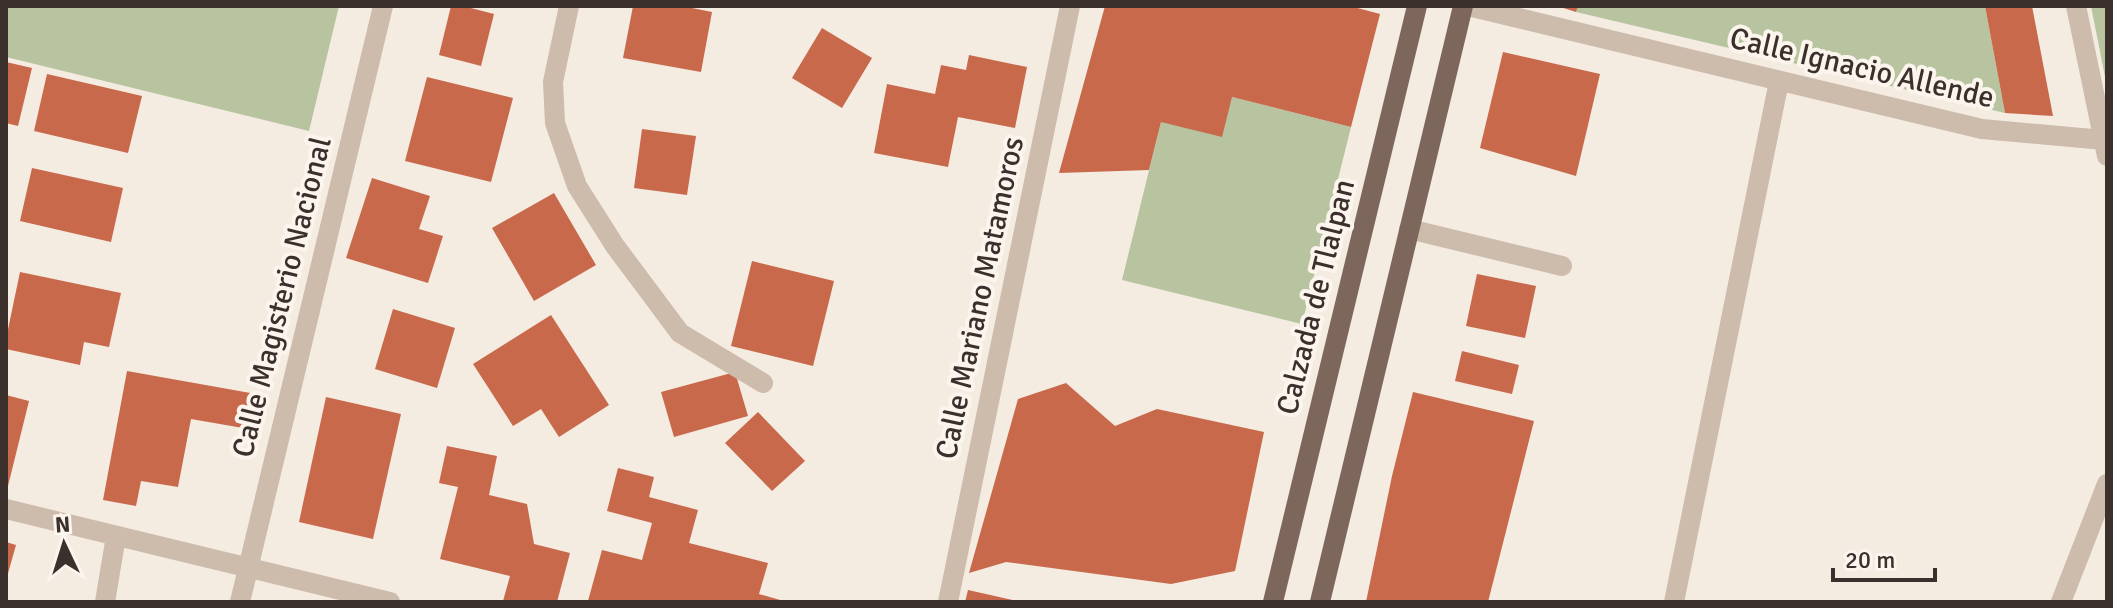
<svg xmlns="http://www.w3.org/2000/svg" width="2113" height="608" viewBox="0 0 2113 608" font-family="Signika,sans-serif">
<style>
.green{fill:#b8c4a0}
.building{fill:#c8694b}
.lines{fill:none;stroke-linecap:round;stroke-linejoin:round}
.minor{stroke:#cdbbac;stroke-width:20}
.major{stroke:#7d675c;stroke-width:20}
.labels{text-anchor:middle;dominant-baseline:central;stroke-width:8;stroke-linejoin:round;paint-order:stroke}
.street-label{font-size:30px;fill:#3b302b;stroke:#fbf5ee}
</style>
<rect width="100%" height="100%" fill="#f4ebe1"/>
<path class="green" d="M6 6H339L309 131 6 57Z
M1578 6H1985L2005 113 1576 12Z
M2091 6H2107V87Z
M1232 97 1351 127 1302 324 1122 280 1161 122Z"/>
<path class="building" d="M451 6H463L494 14 481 66 439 55Z
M633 6H682L712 12 701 72 623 58Z
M1105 6H1350L1380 14 1351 127 1232 97 1222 137 1161 122 1149 170 1059 173Z
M1557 6H1578L1576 12Z
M1985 6H2032L2053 116 2005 113Z
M822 28 872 58 842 108 792 78Z
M1503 52 1600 74 1576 176 1480 148Z
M969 55 1027 67 1015 128 958 117 948 167 874 153 887 84 935 94 941 65 966 70Z
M6 62 32 68 18 126 6 123Z
M47 74 142 96 128 153 34 131Z
M427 77 513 98 491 182 405 161Z
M642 129 696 136 687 195 634 188Z
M32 168 123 188 111 242 20 221Z
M372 178 430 196 419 229 443 236 428 283 346 258Z
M554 193 596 265 534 301 492 228Z
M752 261 834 281 813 366 731 346Z
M20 272 121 293 109 347 84 342 80 365 6 349V339Z
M1477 274 1536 286 1525 338 1466 326Z
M393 309 455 328 437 388 375 369Z
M551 315 609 405 559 437 541 409 513 426 473 364Z
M1462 351 1519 365 1512 394 1455 381Z
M127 371 267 396 261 431 191 419 178 487 141 481 136 506 103 500Z
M735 372 748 416 674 437 661 392Z
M1066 383 1115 426 1157 409 1264 432 1235 571 1171 584 1006 562 969 573 1018 399Z
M1413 392 1534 421 1488 602H1366L1392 476Z
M6 395 29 401 7 490H6Z
M326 397 401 414 373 539 299 522Z
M758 412 805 461 772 491 725 443Z
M447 446 497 456 489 495 527 504 534 544 570 553 557 602 503 601 510 576 440 559 458 487 439 483Z
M618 468 654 477 649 497 698 510 689 543 768 563 759 594 787 602 588 601 602 550 642 560 652 523 607 511Z
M6 542 16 545 7 577 6 576Z
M968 590 1017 601V602H965Z"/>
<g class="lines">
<path class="minor" d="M569 6 553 82 555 123 577 186 615 246 680 333 763 383
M1468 6 1982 129 2104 140
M2076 6 2107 156
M1409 229 1562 266
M6 509 390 602
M105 602 116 536
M240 602 383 6
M948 602 1070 6
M1674 602 1779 81
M2061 602 2107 484"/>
<path class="major" d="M1273 602 1417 6
M1320 602 1463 6"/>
</g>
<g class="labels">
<g class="street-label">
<text transform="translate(1862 68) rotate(13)">Calle Ignacio Allende</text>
<text transform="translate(282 297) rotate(-76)">Calle Magisterio Nacional</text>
<text transform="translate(1316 297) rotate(-76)">Calzada de Tlalpan</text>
<text transform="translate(980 298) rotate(-78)">Calle Mariano Matamoros</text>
</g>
</g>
<rect width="2113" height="608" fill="none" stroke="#3b302b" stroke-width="16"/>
<g transform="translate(64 544) rotate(356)" stroke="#fbf5ee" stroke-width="6" paint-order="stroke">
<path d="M0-6L14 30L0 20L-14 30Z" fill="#3b302b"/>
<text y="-12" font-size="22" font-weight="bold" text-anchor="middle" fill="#3b302b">N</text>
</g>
<path d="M1833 568v12h102v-12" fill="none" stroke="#3b302b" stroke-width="4"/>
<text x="1845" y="568" font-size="24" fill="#3b302b" stroke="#fbf5ee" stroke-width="6" paint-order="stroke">20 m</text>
</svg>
